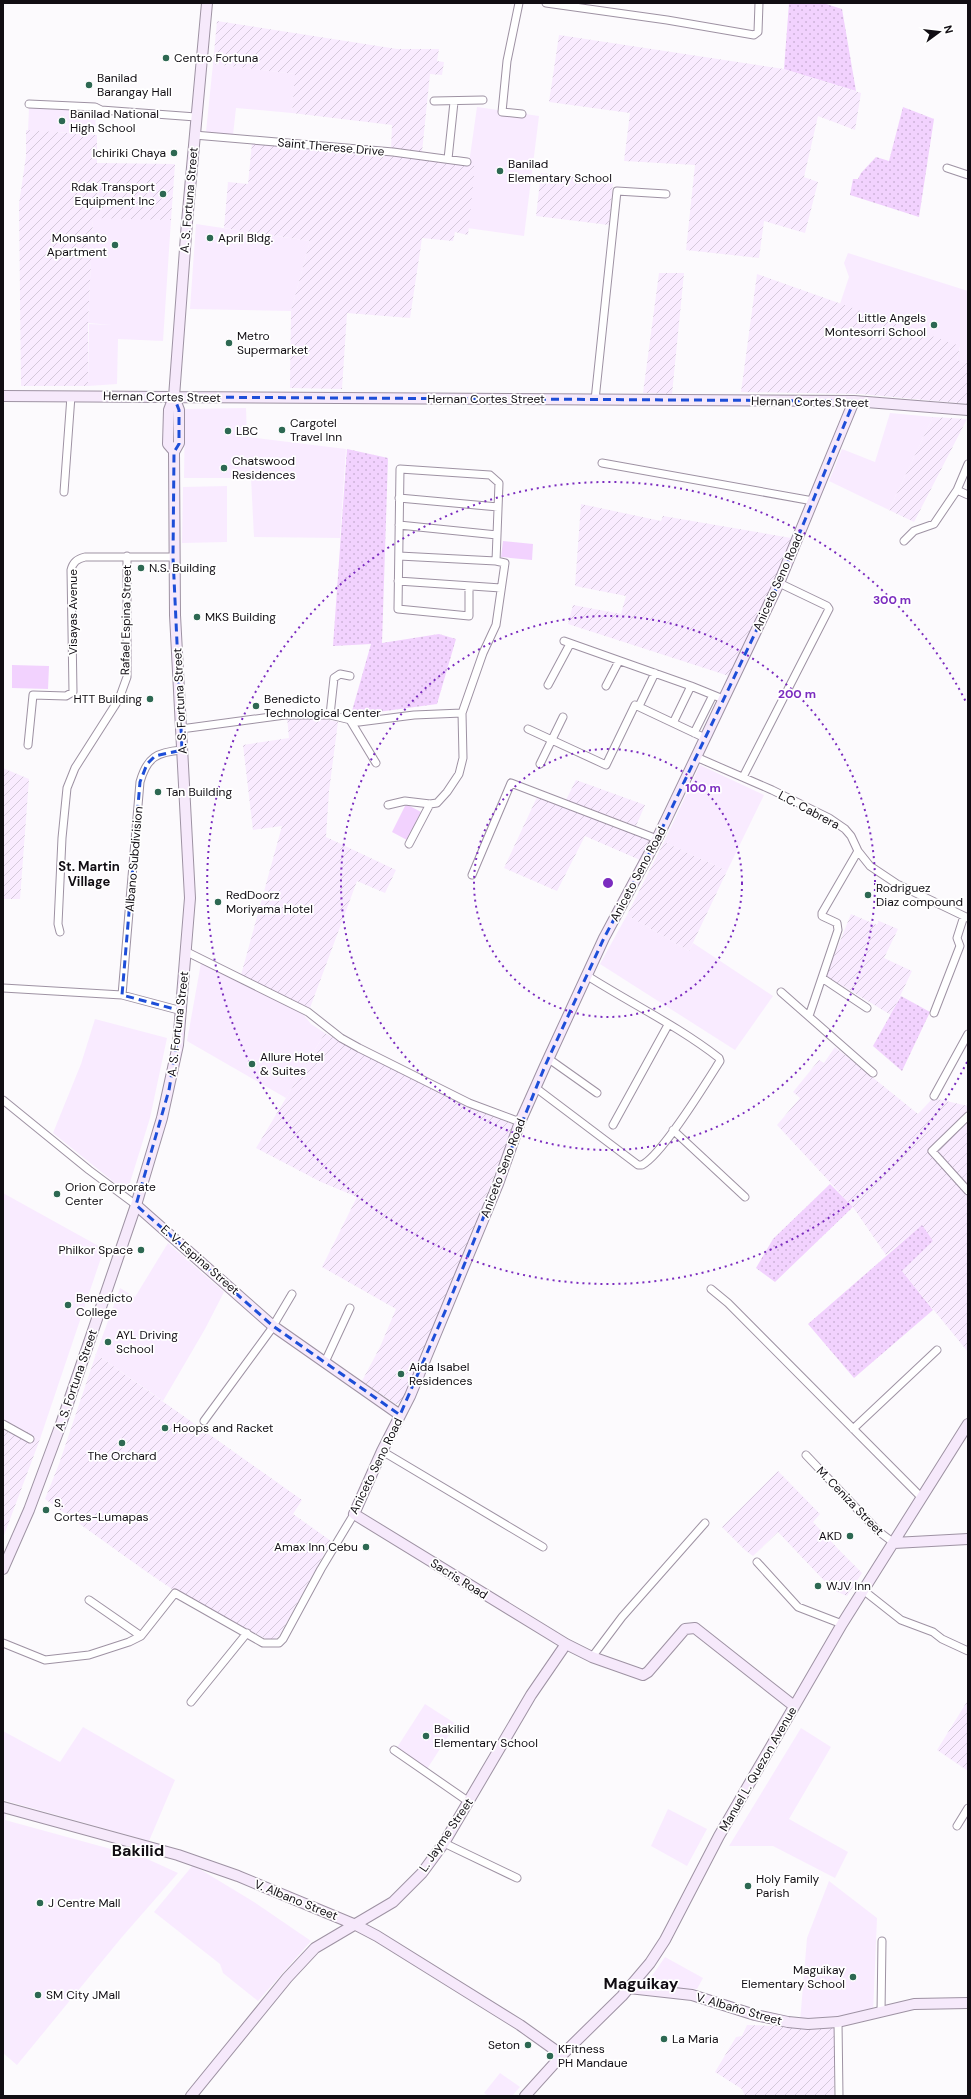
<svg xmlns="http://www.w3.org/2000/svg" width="971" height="2099" viewBox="0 0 971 2099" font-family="'DM Sans',sans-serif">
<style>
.built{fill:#f9ebff}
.industrial{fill:url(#industrial-furrows)}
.grass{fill:url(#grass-dots)}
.pitch{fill:#f2d2fe}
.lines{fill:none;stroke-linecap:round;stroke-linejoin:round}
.street-casing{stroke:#9e92a3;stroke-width:9}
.secondary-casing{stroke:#9e92a3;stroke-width:12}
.street{stroke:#fff;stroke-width:7}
.secondary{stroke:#f6e9fb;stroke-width:10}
.marked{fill:none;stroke:#1d4ed8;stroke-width:3;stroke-dasharray:8 5;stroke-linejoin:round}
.ring{fill:none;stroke:#7b2cbf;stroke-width:2;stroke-dasharray:2 4}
.poi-dot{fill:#2d6852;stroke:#fff;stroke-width:1.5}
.labels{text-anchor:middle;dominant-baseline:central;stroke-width:3.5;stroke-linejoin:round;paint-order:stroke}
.poi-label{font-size:12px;fill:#110d13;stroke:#fff;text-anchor:start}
.street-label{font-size:12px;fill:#110d13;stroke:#fff}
.neighbourhood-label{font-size:13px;font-weight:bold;fill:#110d13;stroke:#fff}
.district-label{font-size:16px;font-weight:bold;fill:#110d13;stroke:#fff}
.centre{fill:#7b2cbf;stroke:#fff;stroke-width:2}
.ring-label{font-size:12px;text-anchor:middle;font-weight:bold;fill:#7b2cbf;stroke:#fff;stroke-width:3.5;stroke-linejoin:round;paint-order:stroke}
</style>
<defs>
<pattern id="industrial-furrows" width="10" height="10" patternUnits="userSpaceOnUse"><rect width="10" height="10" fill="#f9ebff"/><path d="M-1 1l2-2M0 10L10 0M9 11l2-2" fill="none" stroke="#d4c8da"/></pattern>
<pattern id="grass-dots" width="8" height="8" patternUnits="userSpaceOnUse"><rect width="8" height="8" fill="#f2d2fe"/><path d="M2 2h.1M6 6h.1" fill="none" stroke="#ceb3d9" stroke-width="1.8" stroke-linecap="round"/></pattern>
</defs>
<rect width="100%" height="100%" fill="#fcfafd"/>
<path class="built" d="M213 64 296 74 292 113 236 108 233 135 206 132Z
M477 107 539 116 524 236 460 227Z
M29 108 96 111 95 134 28 131Z
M93 217 171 220 163 341 118 339 117 384 88 386 89 324 112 325 88 323Z
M196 224 310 241 291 311 190 309Z
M848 253 968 291V363L957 360 960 347 840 304 849 277 844 263Z
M246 408 247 437 346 449 340 538 254 537 251 478H184L185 409Z
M890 413 933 417 889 510 829 481 842 449 875 462Z
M227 486V542L182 543 183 487Z
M700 765 764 795 727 871 664 842Z
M627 915 689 951 693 943 773 996 735 1050 600 964Z
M201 963 219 969 304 1015 311 1024 325 1033 286 1098 187 1041Z
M95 1019 167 1038 150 1118 128 1189 115 1183 53 1133 81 1064Z
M3 1193 104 1249 40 1439 3 1419Z
M168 1243 224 1292 205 1329 163 1401 96 1354 120 1288 135 1297Z
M425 1704 456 1724 427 1769 396 1749Z
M83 1727 175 1780 149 1841 3 1800V1731L60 1762Z
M801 1728 831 1747 789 1819 848 1852 835 1878 773 1846H729Z
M668 1809 707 1829 687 1866 651 1846Z
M3 1811 7 1812 5 1820 129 1854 132 1852 178 1873 122 1937 17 2065 3 2053Z
M193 1865 254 1902 311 1941 258 2001 223 1973 220 1964 154 1912Z
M829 1881 877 1918 873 2013 800 2022 807 1938Z
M665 1957 703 1978 697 1989 650 1987 647 1983Z
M500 2073 520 2087 512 2096H488L484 2093Z"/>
<path class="industrial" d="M217 21 397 49H439L437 61 444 62 442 75 430 74 422 152 391 149 392 125 292 113 295 74 213 64Z
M559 35 784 69 861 93 855 130 818 116 804 177 818 182 805 233 764 221 759 258 686 250 695 165 624 161 630 113 549 102Z
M26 130 97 135V163L175 164 171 220 93 218 88 323V386H21L19 204 26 156Z
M252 143 388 154 475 166 468 235 455 232 453 241 422 238 410 318 347 313 342 389 290 388 291 311 310 241 224 228 228 182 248 184Z
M541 173 613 182 609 225 536 216Z
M659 273H684L672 394 643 393Z
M757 274 960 346 957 360 968 363V404L861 394 741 392Z
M933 417 967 419 914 522 889 510Z
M581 504 661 521 663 516 791 538 777 574 729 676 568 624 573 605 621 614 626 596 575 586Z
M287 717H316L338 722 329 791 326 837 396 870 385 893 357 881 310 1008 241 975 282 826 253 830 243 745 289 738Z
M3 768 29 779 20 899H3Z
M576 780 645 805 636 826 566 800Z
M538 795 650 839 640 860 585 836 557 891 504 868Z
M664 842 727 871 689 951 627 915Z
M851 914 877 925 879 921 898 929 884 958 912 971 891 1015 826 976Z
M325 1033 363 1055 366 1052 441 1092 514 1125 439 1316 402 1403 396 1404 362 1381 380 1347 396 1309 322 1267 357 1197 321 1182 256 1148Z
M835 1047 918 1114 933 1098 968 1106V1352L902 1271 933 1241 921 1226 886 1255 853 1207 777 1125 800 1098 793 1092 819 1060 824 1063Z
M96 1354 302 1500 293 1514 331 1541 279 1636 273 1640H268L172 1589 144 1570 45 1499 59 1464Z
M3 1419 40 1439 3 1538Z
M778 1471 820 1514 813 1522 841 1552 862 1573 847 1596 833 1590 778 1532 753 1556 746 1551 722 1527Z
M968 1700V1771L937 1750Z
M747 2025 834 2028V2096H745L742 2089 715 2072 736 2037 742 2036Z"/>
<path class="grass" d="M789 3H823L842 9 856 91 784 69Z
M903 107 934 119 919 217 850 195 853 179H858L861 173 876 157 889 161Z
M347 449 388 458 382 643 439 634 456 639 437 704 363 714 352 711 371 644 333 646Z
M901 996 930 1012 902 1071 873 1046Z
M830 1184 853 1207 775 1282 756 1268 773 1239Z
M922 1225 933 1241 902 1271 933 1310 854 1378 808 1324Z"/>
<path class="pitch" d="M503 541 533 544 532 560 501 557Z
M12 665 49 666 48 689 12 688Z
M406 804 421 812 407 840 392 832Z"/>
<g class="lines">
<g class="street-casing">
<path id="street" d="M519 3 507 61 502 112 522 114
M546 3 667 20 754 35 758 32 759 3
M434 101 483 100
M29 104 95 107 101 110 196 117
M194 135 393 152 467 162
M448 159 454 102
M947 168 968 175
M595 400 617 191 666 194
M602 463 813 501
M957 490 968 495
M64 492 71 396
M399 498 498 507
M399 525 497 535
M904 541 914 531 934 524 957 490 968 464
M398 581 501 588
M469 586V616L398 609 400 469 490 475 499 483 496 561
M564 641 691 686 723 699
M548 685 570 644
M606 686 619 661
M640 704 655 673
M330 715 334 678 340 674 350 676
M350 720 376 763
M674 721 691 686
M181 729 285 715H330L359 722 414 715 462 713
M528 729 606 765 635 705 705 738
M694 733 713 695
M28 745 33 695 66 696 73 692 71 570C73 562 77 559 85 557H173
M696 757 772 790 829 818 845 829 851 836 858 851 870 866 897 884 968 918
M540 764 563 717
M743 777 829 609 827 606 779 583
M388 805 405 801 430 804 437 803 447 792 459 774 463 758 462 713 483 653 496 625 505 563 496 561 399 556
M409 844 430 804
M472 875 511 783 657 839
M60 932 58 924 62 838 67 788 75 768 119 699 127 677V556
M187 952 308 1012 341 1038 359 1048 469 1103 520 1122
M822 978 867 1008
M3 988 122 995 182 1011
M781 992 873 1073
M122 995 140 782C147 757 157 752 182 750
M934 1013 960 946 957 938 964 916
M809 1016 838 930 837 923 822 916V913L858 851
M549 1059 597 1093
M536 1088 638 1165H642C662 1155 706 1083 720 1061L719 1058C678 1026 630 1003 586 975
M934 1096 968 1034
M3 1100 89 1170 136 1205
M968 1116 932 1151 968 1191
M613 1125 668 1025
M673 1130 745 1197
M711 1289 728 1303 921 1497
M325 1362 350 1308
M204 1421 270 1331 292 1294
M3 1424 30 1439
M853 1429 937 1350
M382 1451 543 1547
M806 1455 878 1531 894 1543
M757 1562 798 1607 842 1624
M863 1590 901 1620 933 1632 942 1639 968 1651
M89 1600 141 1636
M3 1643 45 1660 89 1655 129 1642 141 1636 175 1593 263 1643H279L283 1639 321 1569 354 1514
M592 1657 622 1617 705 1523
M191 1702 247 1633
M394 1750 469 1802
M957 1826 968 1808
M444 1843 517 1878
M881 2012 882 1941
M838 2022 839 2096"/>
</g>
<g class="secondary-casing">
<path id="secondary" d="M3 396 854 401 968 410
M174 451 168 444 169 410 174 397 187 222 207 3
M136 1205 273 1326 400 1415
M894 1543 968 1539
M3 1569 29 1510 61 1424 136 1205 162 1118 178 1045 190 898 175 615 174 452 179 443V410L174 397
M794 1706 695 1628 685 1629 648 1672 643 1675 592 1657 566 1644 354 1514 382 1451 410 1396 498 1184 520 1122 545 1066 604 938 657 839 779 583 854 401
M3 1807 178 1855 238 1876 356 1925 377 1936 520 2025 562 2055
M629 1988 692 1995 755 2015 788 2022 808 2024 838 2022 914 2004 968 2003
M191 2096 287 1978 315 1948 393 1902 422 1873 444 1843 531 1695 566 1644
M525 2096 562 2055 622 1996 650 1963 665 1940 719 1836 842 1624 968 1424"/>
</g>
<use href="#street" class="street"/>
<use href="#secondary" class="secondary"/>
</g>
<path class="marked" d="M174 397 854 401 779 583 657 839 604 938 545 1066 447 1307 400 1415 273 1326 136 1205 169 1090 182 1011 122 995 140 782 147 764 155 756 182 750 173 557 174 452 179 444V410Z"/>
<g class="ring">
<circle cx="608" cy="883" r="134"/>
<circle cx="608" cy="883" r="267"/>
<path d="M967 1062A401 401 0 1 1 967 704"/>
</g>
<g class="poi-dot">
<circle cx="166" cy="58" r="4"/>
<circle cx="89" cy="85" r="4"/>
<circle cx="62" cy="121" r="4"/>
<circle cx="174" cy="153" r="4"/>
<circle cx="500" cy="171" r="4"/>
<circle cx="163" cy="194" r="4"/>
<circle cx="210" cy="238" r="4"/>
<circle cx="115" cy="245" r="4"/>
<circle cx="934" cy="325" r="4"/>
<circle cx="229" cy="343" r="4"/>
<circle cx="282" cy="430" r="4"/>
<circle cx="228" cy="431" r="4"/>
<circle cx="224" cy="468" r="4"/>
<circle cx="141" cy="568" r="4"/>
<circle cx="197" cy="617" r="4"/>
<circle cx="150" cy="699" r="4"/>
<circle cx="256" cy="706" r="4"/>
<circle cx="158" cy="792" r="4"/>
<circle cx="868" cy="895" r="4"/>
<circle cx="218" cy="902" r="4"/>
<circle cx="252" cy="1064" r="4"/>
<circle cx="57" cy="1194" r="4"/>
<circle cx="141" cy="1250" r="4"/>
<circle cx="68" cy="1305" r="4"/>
<circle cx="108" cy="1342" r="4"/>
<circle cx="401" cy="1374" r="4"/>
<circle cx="165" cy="1428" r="4"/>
<circle cx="122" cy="1443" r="4"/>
<circle cx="46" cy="1510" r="4"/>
<circle cx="850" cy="1536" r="4"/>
<circle cx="366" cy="1547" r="4"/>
<circle cx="818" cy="1586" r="4"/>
<circle cx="426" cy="1736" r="4"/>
<circle cx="748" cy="1886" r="4"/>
<circle cx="40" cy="1903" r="4"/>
<circle cx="853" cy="1977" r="4"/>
<circle cx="38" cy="1995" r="4"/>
<circle cx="664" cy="2039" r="4"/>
<circle cx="528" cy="2045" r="4"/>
<circle cx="550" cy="2056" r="4"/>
</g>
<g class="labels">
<g class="poi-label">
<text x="174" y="58">Centro Fortuna</text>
<text x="97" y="78">Banilad<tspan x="97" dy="14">Barangay Hall</tspan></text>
<text x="70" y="114">Banilad National<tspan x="70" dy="14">High School</tspan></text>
<text x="166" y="153" text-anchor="end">Ichiriki Chaya</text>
<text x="508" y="164">Banilad<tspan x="508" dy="14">Elementary School</tspan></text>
<text x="155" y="187" text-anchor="end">Rdak Transport<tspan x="155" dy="14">Equipment Inc</tspan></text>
<text x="107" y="238" text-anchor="end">Monsanto<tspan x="107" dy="14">Apartment</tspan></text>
<text x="218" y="238">April Bldg.</text>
<text x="926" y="318" text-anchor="end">Little Angels<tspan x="926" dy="14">Montesorri School</tspan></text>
<text x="237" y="336">Metro<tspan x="237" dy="14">Supermarket</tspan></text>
<text x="290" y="423">Cargotel<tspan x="290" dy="14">Travel Inn</tspan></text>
<text x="236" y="431">LBC</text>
<text x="232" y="461">Chatswood<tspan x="232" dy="14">Residences</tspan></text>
<text x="149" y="568">N.S. Building</text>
<text x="205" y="617">MKS Building</text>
<text x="142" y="699" text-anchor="end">HTT Building</text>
<text x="264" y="699">Benedicto<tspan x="264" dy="14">Technological Center</tspan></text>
<text x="166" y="792">Tan Building</text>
<text x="876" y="888">Rodriguez<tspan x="876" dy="14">Diaz compound</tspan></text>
<text x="226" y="895">RedDoorz<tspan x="226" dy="14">Moriyama Hotel</tspan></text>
<text x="260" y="1057">Allure Hotel<tspan x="260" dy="14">&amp; Suites</tspan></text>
<text x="65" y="1187">Orion Corporate<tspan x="65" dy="14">Center</tspan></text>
<text x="133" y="1250" text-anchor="end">Philkor Space</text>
<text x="76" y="1298">Benedicto<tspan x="76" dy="14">College</tspan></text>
<text x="116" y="1335">AYL Driving<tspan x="116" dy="14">School</tspan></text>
<text x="409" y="1367">Aida Isabel<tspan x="409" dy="14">Residences</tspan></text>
<text x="173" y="1428">Hoops and Racket</text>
<text x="122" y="1456" text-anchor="middle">The Orchard</text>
<text x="54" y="1503">S.<tspan x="54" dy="14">Cortes-Lumapas</tspan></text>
<text x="842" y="1536" text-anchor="end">AKD</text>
<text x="358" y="1547" text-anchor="end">Amax Inn Cebu</text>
<text x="826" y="1586">WJV Inn</text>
<text x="434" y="1729">Bakilid<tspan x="434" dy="14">Elementary School</tspan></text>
<text x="756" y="1879">Holy Family<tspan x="756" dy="14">Parish</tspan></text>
<text x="48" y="1903">J Centre Mall</text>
<text x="845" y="1970" text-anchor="end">Maguikay<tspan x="845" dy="14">Elementary School</tspan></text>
<text x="46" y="1995">SM City JMall</text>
<text x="672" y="2039">La Maria</text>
<text x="520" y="2045" text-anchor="end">Seton</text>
<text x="558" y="2049">KFitness<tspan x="558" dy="14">PH Mandaue</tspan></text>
</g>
<g class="street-label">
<text transform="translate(331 147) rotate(5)">Saint Therese Drive</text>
<text transform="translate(189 200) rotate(-85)">A. S. Fortuna Street</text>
<text transform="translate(162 397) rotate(1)">Hernan Cortes Street</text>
<text x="486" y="399">Hernan Cortes Street</text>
<text transform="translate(810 402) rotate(1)">Hernan Cortes Street</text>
<text transform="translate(778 582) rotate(-66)">Aniceto Seno Road</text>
<text transform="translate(73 612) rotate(-90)">Visayas Avenue</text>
<text transform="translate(126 620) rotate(-89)">Rafael Espina Street</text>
<text transform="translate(180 701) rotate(-93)">A. S. Fortuna Street</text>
<text transform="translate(809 810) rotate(28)">L.C. Cabrera</text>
<text transform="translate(134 859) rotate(-85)">Albano Subdivision</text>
<text transform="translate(638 874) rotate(-62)">Aniceto Seno Road</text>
<text transform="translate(178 1024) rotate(-83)">A. S. Fortuna Street</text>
<text transform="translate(503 1168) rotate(-69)">Aniceto Seno Road</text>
<text transform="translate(200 1260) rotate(41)">E. V. Espina Street</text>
<text transform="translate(76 1380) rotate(-71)">A. S. Fortuna Street</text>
<text transform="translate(376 1466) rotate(-64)">Aniceto Seno Road</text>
<text transform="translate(850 1501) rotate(46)">M. Ceniza Street</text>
<text transform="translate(459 1579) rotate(32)">Sacris Road</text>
<text transform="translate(758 1769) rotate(-60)">Manuel L. Quezon Avenue</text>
<text transform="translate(446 1835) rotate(-56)">L. Jayme Street</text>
<text transform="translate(296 1900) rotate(22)">V. Albano Street</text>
<text transform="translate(739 2009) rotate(16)">V. Albaño Street</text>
</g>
<g class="neighbourhood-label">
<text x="89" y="866">St. Martin<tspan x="89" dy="15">Village</tspan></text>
</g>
<g class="district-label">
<text x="138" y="1850">Bakilid</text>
<text x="641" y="1983">Maguikay</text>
</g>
</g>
<circle cx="608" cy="883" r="6" class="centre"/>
<g class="ring-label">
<text x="892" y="604">300 m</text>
<text x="797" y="698">200 m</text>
<text x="703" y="792">100 m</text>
</g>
<rect width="971" height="2099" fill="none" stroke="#110d13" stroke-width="8"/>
<g transform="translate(939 32) rotate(75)" stroke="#ffffff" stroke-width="3" paint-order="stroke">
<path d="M0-3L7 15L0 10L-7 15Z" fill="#110d13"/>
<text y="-6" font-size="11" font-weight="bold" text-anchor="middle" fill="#110d13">N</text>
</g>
</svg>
